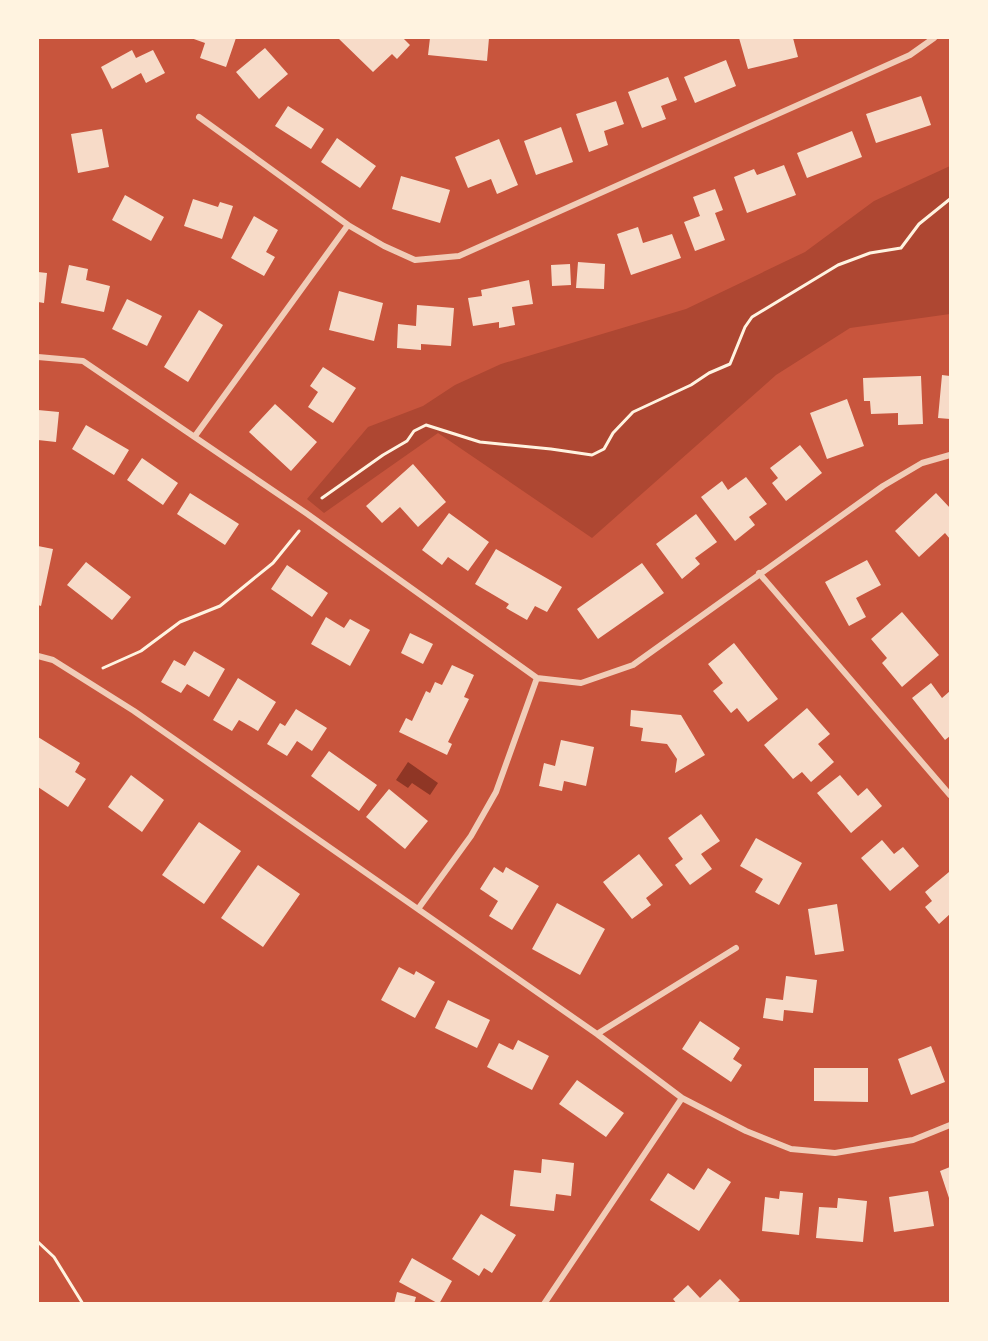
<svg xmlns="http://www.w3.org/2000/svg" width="988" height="1341" viewBox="0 0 988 1341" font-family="Montserrat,sans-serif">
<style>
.green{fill:#ae4732}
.water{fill:#8f3625}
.building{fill:#f7dbc8}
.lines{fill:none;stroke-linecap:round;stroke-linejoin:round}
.path{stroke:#fff3e0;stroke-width:3}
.minor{stroke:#f1ccb7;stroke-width:6}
</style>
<rect width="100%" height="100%" fill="#c8553d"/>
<path class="green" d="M950 166V314L850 328 776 375 592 538 438 433 324 513 307 499 368 427 423 406 455 385 501 364 686 309 805 252 874 201Z"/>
<path class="water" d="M408 762 438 783 430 795 412 783 408 788 396 780Z"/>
<path class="building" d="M191 38H236L226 67 200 58 205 43Z
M338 38H403L410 45 397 59 392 54 373 72Z
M430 38H489L487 61 428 55Z
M739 38H793L798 57 748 69Z
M265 48 288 74 259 99 236 72Z
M132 50 136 58 153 50 165 73 146 83 141 73 112 89 101 67Z
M726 60 736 86 695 103 684 77Z
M668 77 677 100 661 106 666 119 642 128 628 92Z
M921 96 931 125 876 143 866 114Z
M616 101 624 124 604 131 608 145 589 152 576 114Z
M288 106 324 129 311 149 275 126Z
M561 127 573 162 536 175 524 141Z
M102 129 109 167 78 173 71 134Z
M852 131 862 157 807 178 797 153Z
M337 138 376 166 360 188 321 162Z
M499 139 518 185 497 194 491 179 468 188 455 157Z
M784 165 796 195 747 213 734 177 754 169 757 175Z
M401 176 450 190 440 223 392 209Z
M715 189 723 210 715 213 725 240 695 251 684 222 700 216 693 197Z
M125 195 164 217 151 241 112 220Z
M193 199 218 207 220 202 233 206 222 239 184 226Z
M254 216 278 230 266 252 275 257 264 276 231 258Z
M638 227 643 243 672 234 681 258 631 275 617 234Z
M578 262 605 264 604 289 576 288Z
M570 264 571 285 552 286 551 265Z
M69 265 88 269 86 280 110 286 104 312 61 303Z
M38 272 47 273 44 303 38 302Z
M529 280 533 304 512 307 515 325 499 328V322L473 326 468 298 482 296 481 290Z
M339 291 383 303 374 341 329 330Z
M127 299 162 316 147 346 112 329Z
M417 305 454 308 451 346 421 344V350L397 348 398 324 416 326Z
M199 310 223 325 188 382 164 367Z
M323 367 356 388 333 423 308 407 318 392 310 386Z
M942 375 950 376V419L938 418Z
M921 376 923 424 898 425V413L871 414 870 401H864L863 378Z
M847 399 864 446 827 459 810 413Z
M275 404 317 442 291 471 249 432Z
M38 410 59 412 56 442 38 440Z
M86 425 129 450 114 475 72 449Z
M800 445 822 473 786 501 772 483 778 478 770 468Z
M142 458 178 483 163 505 127 480Z
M413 464 446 502 418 527 400 507 382 523 366 506Z
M746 477 767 504 749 517 755 525 735 541 701 497 722 481 728 490Z
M190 493 239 524 225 545 177 514Z
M936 493 950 508V539L945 533 919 557 895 531Z
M449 513 489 542 468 571 448 557 442 565 422 550Z
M696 514 717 542 695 558 700 564 682 579 656 544Z
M38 546 53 549 41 606 38 605Z
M496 549 562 587 547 612 535 606 527 620 506 608 509 604 475 584Z
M867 560 881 585 856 598 866 617 849 626 825 582Z
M86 562 131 597 112 620 67 585Z
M642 563 664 593 598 639 577 609Z
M287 565 328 593 312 617 271 589Z
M902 612 939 655 902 687 882 663 887 658 871 639Z
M326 617 344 628 350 619 370 630 350 666 311 644Z
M410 633 433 644 423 664 401 653Z
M734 643 778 699 748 722 737 708 731 713 713 691 723 683 708 664Z
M194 651 225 669 209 697 187 684 181 693 161 682 174 660 185 666Z
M452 665 474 675 464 697 469 699 448 742 452 744 447 755 399 732 406 718 412 721 426 691 430 693 435 682 442 685Z
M238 678 276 702 258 731 239 720 232 731 213 720Z
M931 683 942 698 950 691V736L945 740 912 698Z
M807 708 830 734 818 744 834 762 811 782 802 772 793 779 764 745Z
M296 709 327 728 312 751 297 741 287 756 267 744 280 723 285 726Z
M631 710 681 715 705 755 675 773 677 759 667 744 641 741 643 728 630 726Z
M38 737 80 763 75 772 86 779 68 807 38 787Z
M561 740 594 747 586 786 564 781 562 791 539 786 544 763 555 766Z
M329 751 377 785 359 811 311 776Z
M131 775 164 800 142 832 108 807Z
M840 775 858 796 867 788 882 806 851 833 817 793Z
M389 789 428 821 405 849 366 817Z
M701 814 720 841 701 854 712 869 690 885 675 865 683 859 668 838Z
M199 822 241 851 204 904 162 875Z
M756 838 802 863 779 905 755 892 763 879 740 866Z
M882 840 894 854 903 847 919 866 890 891 861 858Z
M639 854 663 885 646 898 651 905 632 919 603 882Z
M258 865 300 894 263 947 221 918Z
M494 867 503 873 506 867 539 886 512 930 489 916 498 901 480 889Z
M949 872 950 914 939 924 925 907 932 901 925 892Z
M557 903 605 929 580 975 532 949Z
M837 904 844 951 815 955 808 909Z
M399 967 414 975 416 971 435 982 415 1018 381 1000Z
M786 976 817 980 813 1013 784 1010 783 1021 763 1018 766 998 783 1000Z
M448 1000 490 1020 477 1048 435 1028Z
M700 1021 740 1048 733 1059 742 1065 731 1082 682 1049Z
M518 1040 549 1056 532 1090 487 1067 499 1043 513 1050Z
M931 1046 945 1082 911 1095 898 1059Z
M814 1068H868V1102L814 1101Z
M577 1080 624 1113 606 1137 559 1104Z
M542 1159 574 1163 571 1196 556 1194 554 1211 510 1206 514 1170 541 1173Z
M950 1167V1201L940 1171Z
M708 1168 731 1182 699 1231 650 1200 668 1173 694 1190Z
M780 1191 803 1193 799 1235 762 1231 765 1197 779 1199Z
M928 1191 934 1226 894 1232 889 1197Z
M838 1198 867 1201 863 1242 816 1238 819 1207 837 1208Z
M481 1214 516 1235 492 1273 484 1268 479 1276 452 1259Z
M412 1258 452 1281 439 1304 399 1282Z
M720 1279 740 1300 736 1304H677L673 1299 688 1285 700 1298Z
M397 1292 416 1297 414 1304H394Z"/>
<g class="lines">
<path class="path" d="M322 498 383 455 407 441 414 431 426 425 480 442 551 449 592 455 604 449 613 433 633 412 691 385 709 373 730 364 745 327 752 317 838 265 870 253 901 248 919 224 950 199
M103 668 141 651 180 622 220 606 273 563 299 531
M38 1242 54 1257 83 1304"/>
<path class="minor" d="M199 117 348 225 384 246 415 260 459 256 910 55 934 38
M38 357 83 361 306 513 537 678 581 683 633 665 883 486 922 463 950 455
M195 436 348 225
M759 573 950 795
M38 656 53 660 134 711 597 1034 682 1098 746 1131 791 1149 835 1153 913 1140 950 1125
M418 909 471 836 496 792 537 678
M597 1034 736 948
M544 1304 682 1098"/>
</g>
<rect width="988" height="1341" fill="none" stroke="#fff3e0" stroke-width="78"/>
</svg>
